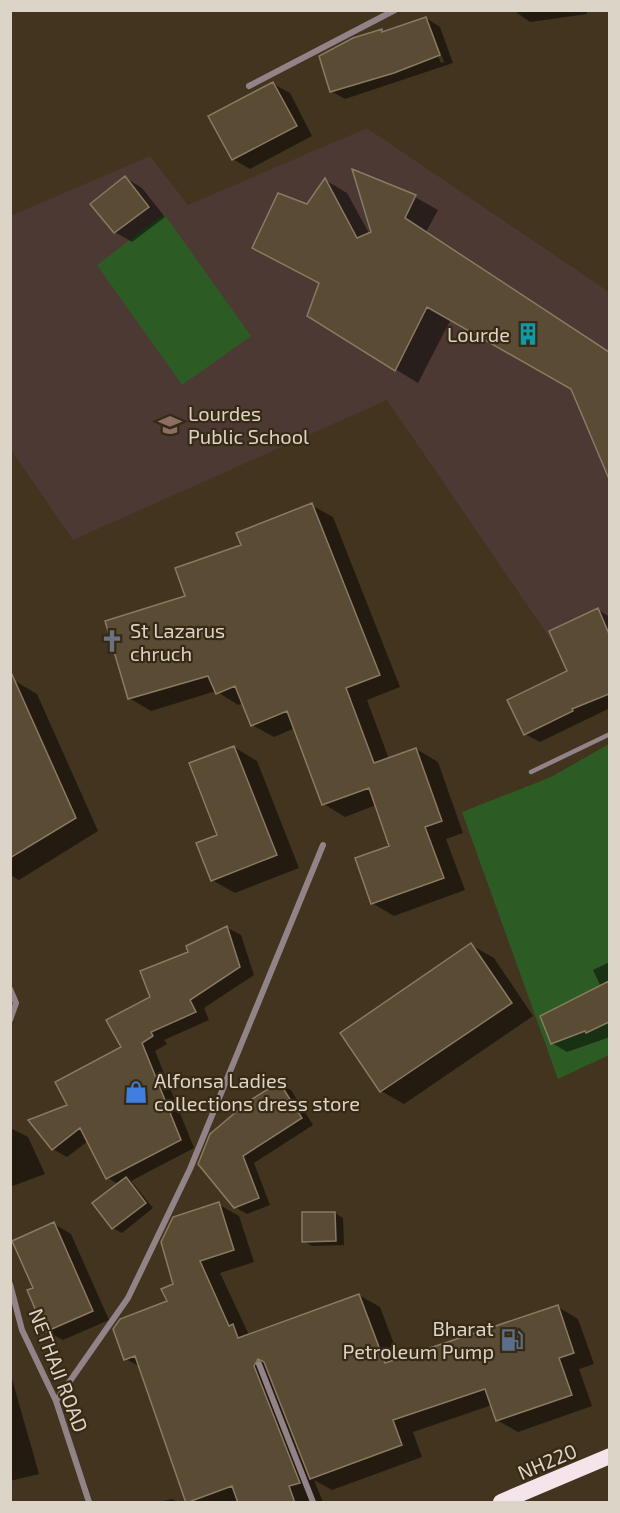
<svg xmlns="http://www.w3.org/2000/svg" width="620" height="1513" viewBox="0 0 620 1513" font-family="'Exo 2',sans-serif">
<style>
.education{fill:#4c3933}
.green{fill:#2c5c23}
.shadow{fill:#0007;fill-rule:evenodd}
.building{fill:#594b34;stroke:#8a7a62;stroke-width:1.5}
.lines{fill:none;stroke-linecap:round;stroke-linejoin:round}
.service{stroke:#918388;stroke-width:4.5}
.minor{stroke:#918388;stroke-width:6}
.trunk{stroke:#f5e4ea;stroke-width:16}
.labels{text-anchor:middle;dominant-baseline:central;stroke-width:4.5;stroke-linejoin:round;paint-order:stroke}
.poi-label{font-size:20px;fill:#dcd4c7;stroke:#372a14;text-anchor:start}
.street-label{font-size:20px;fill:#dcd4c7;stroke:#372a14}
</style>
<rect width="100%" height="100%" fill="#42341e"/>
<path class="education" d="M367 128 609 292V657L573 672 387 400 73 540 11 450 10 216 150 156 188 205Z"/>
<path class="green" d="M164 214 251 336 182 385 97 265Z
M609 744V1055L558 1079 462 812 551 777Z"/>
<path class="shadow" d="M513 10H587V14L530 22Z
M426 18 440 27 453 63 345 99 331 91 381 31 384 33ZM428 28H431L444 62 441 63Z
M273 84 290 93 312 136 250 169 233 159Z
M126 178 142 188 165 217 132 242 115 232 93 204Z
M325 180 347 193 370 235 415 197 438 210 426 232 610 352V475L572 389 451 319 418 383 308 316 320 283 308 206Z
M311 505 333 517 400 687 367 700 389 759 416 749 438 762 463 833 446 839 465 890 394 916 372 903 391 847 376 805 345 817 324 804 295 728 274 737 252 725 243 703 238 705 216 691 151 711 129 698 187 597 243 545Z
M598 610 610 617V708L540 742 525 734 569 672Z
M15 681 37 694 98 831 19 880 10 875V683Z
M234 747 257 761 299 868 235 893 212 880Z
M226 927 241 935 254 975 204 1008 209 1020 164 1040 167 1044 155 1051 194 1148 131 1181 153 1208 122 1233 113 1228 118 1184 108 1178 88 1141 67 1157 53 1149 69 1106 123 1048 152 998 190 953Z
M471 945 494 958 533 1016 404 1104 381 1091Z
M610 962V1037L567 1052 552 1043 601 987 593 970Z
M279 1084 291 1090 313 1125 254 1163 270 1205 247 1214 235 1207 211 1135Z
M10 1128 28 1137 45 1174 10 1187Z
M218 1204 239 1216 254 1262 220 1273 249 1335 359 1295 380 1307 400 1360 558 1307 578 1319 594 1364 579 1369 592 1406 518 1432 497 1420 492 1405 413 1432 422 1457 332 1490 314 1480 323 1502H188L140 1367 126 1359 169 1302 174 1285Z
M335 1213 343 1218 344 1245 312 1246 304 1241Z
M54 1224 71 1234 109 1320 63 1340 46 1331 35 1289Z
M10 1372 39 1474 10 1481Z
M172 1499 178 1502H159Z"/>
<path class="building" d="M426 17 440 55 394 73 330 92 319 56 353 38 382 29V32Z
M273 82 297 126 232 160 208 116Z
M352 169 416 195 405 218 609 352V479L571 389 427 307 395 371 307 316 319 283 252 248 278 193 307 204 325 178 357 238 371 232Z
M125 176 149 207 114 233 90 204Z
M312 503 380 675 346 688 374 763 416 748 442 821 425 827 444 878 371 904 355 858 389 846 369 788 322 805 287 711 251 726 235 686 216 694 208 676 128 699 105 621 185 596 175 568 241 545 236 533Z
M598 608 609 634V694L572 709 573 711 524 735 507 700 567 671 549 631Z
M10 670 76 818 10 858Z
M234 746 277 855 211 881 196 843 217 835 189 763Z
M227 926 240 967 190 1000 196 1012 151 1032 153 1036 142 1043 181 1140 106 1179 80 1128 52 1150 28 1120 67 1105 55 1082 121 1047 106 1020 150 997 140 971 188 952 186 946Z
M471 943 512 1003 380 1092 340 1033Z
M609 981V1022L586 1033 585 1031 551 1044 540 1016Z
M279 1082 302 1118 243 1156 259 1198 234 1208 198 1164 210 1134 249 1101Z
M126 1177 146 1203 112 1229 92 1203Z
M219 1202 234 1250 200 1261 229 1326 233 1324 238 1338 359 1294 385 1363 558 1305 574 1353 559 1358 572 1395 496 1421 485 1389 393 1420 402 1445 310 1479 264 1362 258 1359 254 1366 300 1483 289 1486 295 1503H238L232 1486 186 1503 135 1356 124 1360 113 1329 120 1319 167 1301 161 1289 173 1284 161 1242 173 1217Z
M302 1212H335L336 1241 302 1242Z
M54 1222 93 1311 45 1332 27 1290 33 1288 12 1241Z"/>
<g class="lines">
<path class="service" d="M531 772 610 734"/>
<path class="minor" d="M249 86 395 10
M10 989 16 1003 10 1020
M10 1284 22 1330 56 1401 89 1502
M259 1364 313 1502
M56 1401 128 1298 190 1169 323 845"/>
<path class="trunk" d="M501 1502 610 1456"/>
</g>
<defs>
<g id="building-bare" transform="scale(1.8)"><path d="M-4-6H4V6H1V3H-1V6H-4ZM-2.5-4.3h1.7v1.8h-1.7ZM.8-4.3h1.7v1.8H.8ZM-2.5-1h1.7V.8h-1.7ZM.8-1h1.7V.8H.8Z" fill="#0f9aa8" stroke="#372a14" stroke-width="2.5" paint-order="stroke"/></g>
<g id="school-bare" transform="scale(1.8)"><path d="M0-5L7-2L0 1L-7-2ZM-4 1L0 2.5L4 1V4Q0 6-4 4Z" fill="#8d6e63" stroke="#372a14" stroke-width="2.5" paint-order="stroke"/></g>
<g id="church-bare" transform="scale(1.8)"><path d="M-1.2-6h2.4v3.5h3.3v2.4h-3.3V6h-2.4V-.1h-3.3v-2.4h3.3Z" fill="#6b7280" stroke="#372a14" stroke-width="2.5" paint-order="stroke"/></g>
<g id="shop-bare" transform="scale(1.8)"><path d="M-5-2.5h2.3a2.7 3.5 0 0 1 5.4 0H5L5.5 6h-11ZM-1.5-2.5h3a1.5 2.3 0 0 0-3 0Z" fill="#3f7fe0" stroke="#372a14" stroke-width="2.5" paint-order="stroke"/></g>
<g id="fuel-bare" transform="scale(1.8)"><path d="M-5.5-6h7V0h2V4h1.3V-2.5L3-4.5l.8-.8L6-3V5H2.5V1h-1V6h-7ZM-4.2-4.7v3.2H.2V-4.7Z" fill="#5c6f8a" stroke="#372a14" stroke-width="2.5" paint-order="stroke"/></g>
</defs>
<g fill-rule="evenodd">
<use href="#building-bare" x="528" y="334"/>
<use href="#school-bare" x="170" y="425"/>
<use href="#church-bare" x="112" y="641"/>
<use href="#shop-bare" x="136" y="1092"/>
<use href="#fuel-bare" x="512" y="1340"/>
</g>
<g class="labels">
<g class="poi-label">
<text x="510" y="334" text-anchor="end">Lourde</text>
<text x="188" y="413">Lourdes<tspan x="188" dy="23">Public School</tspan></text>
<text x="130" y="630">St Lazarus<tspan x="130" dy="23">chruch</tspan></text>
<text x="154" y="1080">Alfonsa Ladies<tspan x="154" dy="23">collections dress store</tspan></text>
<text x="494" y="1328" text-anchor="end">Bharat<tspan x="494" dy="23">Petroleum Pump</tspan></text>
</g>
<g class="street-label">
<text transform="translate(59 1370) rotate(69)">NETHAJI ROAD</text>
<text transform="translate(547 1461) rotate(-23)">NH220</text>
</g>
</g>
<rect width="620" height="1513" fill="none" stroke="#dcd4c7" stroke-width="24"/>
</svg>
